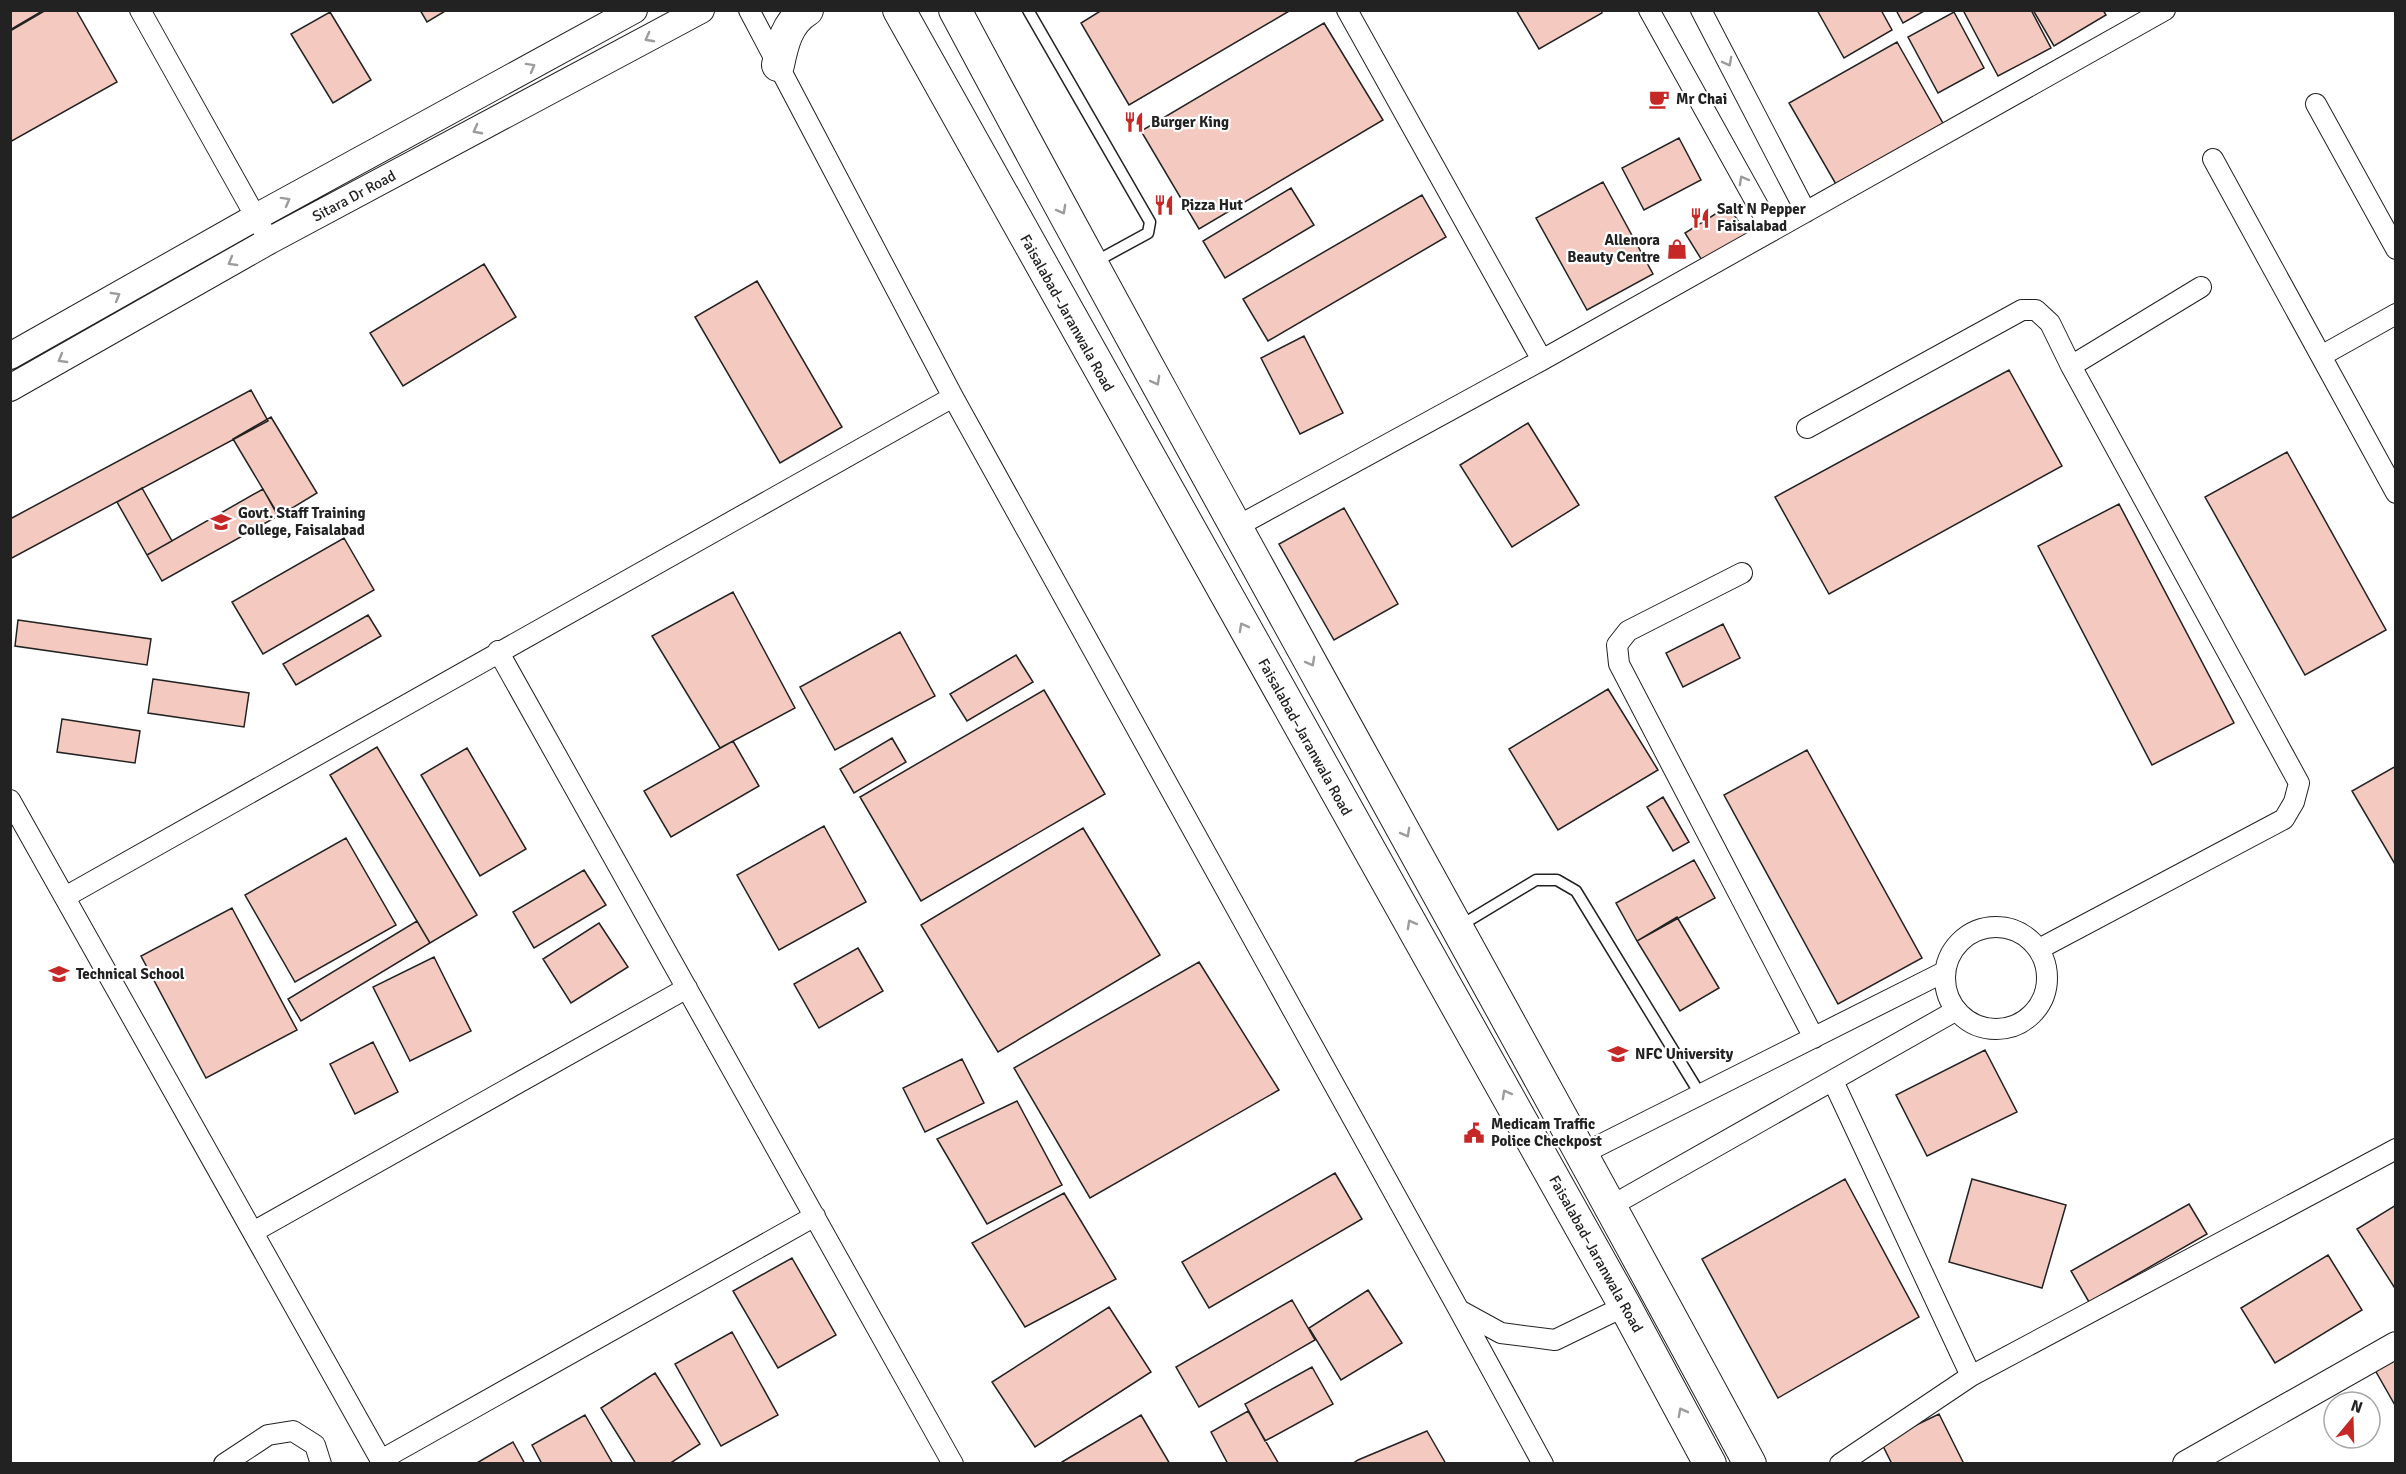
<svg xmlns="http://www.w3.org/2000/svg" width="2406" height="1474" viewBox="0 0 2406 1474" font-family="Signika,sans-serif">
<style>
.building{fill:#f3c9c0;stroke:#222;stroke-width:1.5}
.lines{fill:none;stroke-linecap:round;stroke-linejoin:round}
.service-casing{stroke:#222;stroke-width:13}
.minor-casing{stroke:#222;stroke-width:22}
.tertiary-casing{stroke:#222;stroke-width:28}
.primary-casing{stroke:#222;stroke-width:34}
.service{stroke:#fff;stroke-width:10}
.minor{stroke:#fff;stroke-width:20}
.tertiary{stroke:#fff;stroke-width:26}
.primary{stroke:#fff;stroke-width:32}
.oneway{stroke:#9c9c9c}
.labels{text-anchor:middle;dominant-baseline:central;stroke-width:4.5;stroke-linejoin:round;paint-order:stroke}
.poi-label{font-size:15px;font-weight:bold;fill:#222;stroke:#fff;text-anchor:start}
.street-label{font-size:15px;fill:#222;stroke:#fff}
</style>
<rect width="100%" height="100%" fill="#fff"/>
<path class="building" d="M10 10H44L10 30Z
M46 10H76L117 82 10 142V31Z
M420 10H447L427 22Z
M1102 10H1291L1129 105 1081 23Z
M1516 10H1601L1602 13 1539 49Z
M1817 10H1881L1892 30 1844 58Z
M1896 10H1926L1903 23Z
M1963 10H2031L2051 48 1998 76Z
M2033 10H2103L2106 15 2054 46Z
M330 12 371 80 333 103 291 34Z
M1954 12 1984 68 1938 93 1908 37Z
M1324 23 1383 120 1199 229 1141 131Z
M1897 42 1944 125 1837 186 1789 103Z
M1679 138 1701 180 1644 210 1622 168Z
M1603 182 1653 274 1587 310 1536 218Z
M1291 188 1314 225 1225 278 1203 241Z
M1422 195 1446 237 1268 341 1243 299Z
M1728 206 1747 234 1703 262 1685 233Z
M484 264 516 317 403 386 370 333Z
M757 281 842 427 780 463 695 317Z
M1304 336 1343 413 1300 434 1261 358Z
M2009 370 2062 466 1829 594 1775 497Z
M251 390 268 421 10 559V519Z
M271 417 317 493 279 516 233 439Z
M1528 423 1579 505 1512 547 1460 465Z
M2287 452 2386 630 2305 675 2205 497Z
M142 488 172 541 147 555 117 502Z
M263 489 278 516 162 581 147 555Z
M2119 504 2234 723 2152 765 2038 546Z
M1344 508 1398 604 1334 640 1279 544Z
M344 538 374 590 263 654 232 602Z
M733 592 795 708 720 748 652 636Z
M368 615 381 636 296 685 283 664Z
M18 620 151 639 147 665 15 646Z
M1723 624 1740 658 1683 687 1666 653Z
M900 632 935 696 835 750 800 687Z
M1016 655 1033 682 967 721 950 694Z
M153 679 249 693 244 727 148 713Z
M1608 689 1658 770 1558 830 1509 749Z
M1044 690 1105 794 921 901 860 797Z
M62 719 140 731 135 763 57 752Z
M892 738 906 762 854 793 840 769Z
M733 741 759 786 671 837 644 791Z
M377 747 477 915 430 943 330 775Z
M467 748 526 849 480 876 421 775Z
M1807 750 1922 958 1838 1004 1724 795Z
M2396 766V866L2352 791Z
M1663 797 1689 842 1673 851 1647 807Z
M824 826 866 902 779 950 737 875Z
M1083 828 1160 955 998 1052 921 925Z
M346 838 396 925 295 982 245 895Z
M1694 860 1715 898 1637 941 1616 903Z
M584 870 606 905 534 948 513 912Z
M232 908 297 1030 206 1078 141 956Z
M1677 917 1719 988 1680 1011 1637 941Z
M417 921 430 943 301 1021 288 999Z
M599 923 628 967 571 1003 543 959Z
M858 948 883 991 819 1028 794 984Z
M434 957 471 1031 410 1061 373 987Z
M1199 962 1279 1090 1090 1198 1014 1068Z
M373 1042 398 1092 355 1114 330 1064Z
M1985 1050 2017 1112 1927 1156 1896 1095Z
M962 1059 984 1103 925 1132 903 1088Z
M1017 1101 1062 1185 987 1224 937 1139Z
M1335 1173 1362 1219 1209 1308 1182 1262Z
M1845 1179 1919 1317 1778 1398 1702 1259Z
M1972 1179 2066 1205 2042 1288 1949 1262Z
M1064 1193 1116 1279 1025 1327 972 1243Z
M2189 1204 2207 1234 2089 1302 2071 1271Z
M2396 1205V1290L2357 1229Z
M2328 1255 2362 1310 2275 1363 2241 1308Z
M792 1258 836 1335 778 1368 733 1291Z
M1368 1290 1402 1343 1341 1380 1309 1328Z
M1292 1300 1315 1340 1199 1407 1176 1367Z
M1109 1307 1151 1372 1035 1447 992 1382Z
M732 1332 778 1415 721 1446 675 1364Z
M2396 1358V1407L2375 1370Z
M1312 1367 1333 1404 1265 1441 1245 1404Z
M655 1373 700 1444 669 1464H636L601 1408Z
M1248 1411 1279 1464H1228L1211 1432Z
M1939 1414 1964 1464H1892L1881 1442Z
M585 1415 613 1464H542L532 1445Z
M1141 1415 1170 1464H1064L1062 1462Z
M1427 1431 1446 1464H1352L1358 1460Z
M513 1442 525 1464H475Z"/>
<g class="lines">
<g class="service-casing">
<path id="service" d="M1028 10 1150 222 1148 233 1093 263
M1458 927 1536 880H1557L1576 891 1700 1094"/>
</g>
<g class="minor-casing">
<path id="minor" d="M140 10 262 228
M749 10 953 397 1459 1310 1501 1333 1555 1340 1625 1306
M1347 10 1542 360
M1649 10 1772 231
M1701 10 1806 212
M2316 104 2396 249
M2213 159 2396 493
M2321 356 2396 314
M2071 366 2201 287
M1807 428 2022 310H2036L2050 323 2071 366 2299 783 2294 802 2284 819 2039 949
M1236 527 1542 360 2165 10
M1742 573 1628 631 1617 645 1619 664 1814 1038
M498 651 953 1464
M10 800 383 1464
M65 897 953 397
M1945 978a51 51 0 1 1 102 0a51 51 0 1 1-102 0Z
M1833 1081 1971 1376
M1582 1154 1944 972
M1611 1206 1955 1011
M253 1232 687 988
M1459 1310 1543 1464
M381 1460 815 1216
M224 1464 268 1435 293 1431 315 1445 321 1464
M1840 1464 1971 1376 2396 1149"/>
</g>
<g class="tertiary-casing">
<path id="tertiary" d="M10 356 256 217 634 10
M10 388 269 241 701 10
M2186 1464 2396 1345"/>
</g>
<g class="primary-casing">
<path id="primary" d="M899 10 1625 1306 1710 1464
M955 10C1215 497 1488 977 1750 1464
M778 65C782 45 787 22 807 10"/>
</g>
<use href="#service" class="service"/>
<use href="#minor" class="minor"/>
<use href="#tertiary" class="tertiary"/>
<use href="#primary" class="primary"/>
</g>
<defs><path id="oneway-chevron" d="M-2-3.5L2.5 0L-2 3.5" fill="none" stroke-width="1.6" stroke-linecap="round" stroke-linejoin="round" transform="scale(1.5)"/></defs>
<g class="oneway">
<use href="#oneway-chevron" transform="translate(649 38) rotate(152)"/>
<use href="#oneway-chevron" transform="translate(1728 62) rotate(62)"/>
<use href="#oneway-chevron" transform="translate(531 67) rotate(-29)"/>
<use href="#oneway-chevron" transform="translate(477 130) rotate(152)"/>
<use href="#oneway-chevron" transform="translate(1743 180) rotate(-119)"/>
<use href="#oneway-chevron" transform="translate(286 201) rotate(-29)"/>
<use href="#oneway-chevron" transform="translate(1062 210) rotate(61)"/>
<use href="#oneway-chevron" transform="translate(232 262) rotate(150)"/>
<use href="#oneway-chevron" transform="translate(116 296) rotate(-30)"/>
<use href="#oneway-chevron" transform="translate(62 359) rotate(150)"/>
<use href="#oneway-chevron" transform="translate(1156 381) rotate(61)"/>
<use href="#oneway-chevron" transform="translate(1243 627) rotate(-119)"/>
<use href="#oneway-chevron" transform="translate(1311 662) rotate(61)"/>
<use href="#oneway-chevron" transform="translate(1406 833) rotate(61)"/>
<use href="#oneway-chevron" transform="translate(1411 924) rotate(-119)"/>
<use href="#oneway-chevron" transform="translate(1506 1094) rotate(-119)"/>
<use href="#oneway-chevron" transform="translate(1682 1412) rotate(-118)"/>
</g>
<defs>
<g id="cafe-bare" transform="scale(1.62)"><path d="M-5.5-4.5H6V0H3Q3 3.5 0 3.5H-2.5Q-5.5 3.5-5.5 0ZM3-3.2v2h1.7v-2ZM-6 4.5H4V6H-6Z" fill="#c62828" stroke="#fff" stroke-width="2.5" paint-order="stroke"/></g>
<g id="restaurant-bare" transform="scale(1.62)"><path d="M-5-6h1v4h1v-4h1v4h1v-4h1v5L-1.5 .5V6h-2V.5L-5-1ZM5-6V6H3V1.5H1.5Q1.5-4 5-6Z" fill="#c62828" stroke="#fff" stroke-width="2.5" paint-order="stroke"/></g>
<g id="shop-bare" transform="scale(1.62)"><path d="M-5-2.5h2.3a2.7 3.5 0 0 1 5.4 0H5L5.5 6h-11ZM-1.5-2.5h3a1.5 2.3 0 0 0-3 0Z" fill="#c62828" stroke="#fff" stroke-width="2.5" paint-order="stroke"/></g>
<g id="university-bare" transform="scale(1.62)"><path d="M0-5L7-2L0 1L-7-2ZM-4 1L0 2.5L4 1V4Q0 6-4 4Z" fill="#c62828" stroke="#fff" stroke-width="2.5" paint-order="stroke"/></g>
<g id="school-bare" transform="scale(1.62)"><path d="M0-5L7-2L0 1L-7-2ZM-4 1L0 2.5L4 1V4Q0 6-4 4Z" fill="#c62828" stroke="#fff" stroke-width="2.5" paint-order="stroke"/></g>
<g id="civic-bare" transform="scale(1.62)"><path d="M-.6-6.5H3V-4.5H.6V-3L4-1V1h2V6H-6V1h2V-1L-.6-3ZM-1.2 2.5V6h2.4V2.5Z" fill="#c62828" stroke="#fff" stroke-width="2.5" paint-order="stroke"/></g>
</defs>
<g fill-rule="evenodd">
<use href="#cafe-bare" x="1659" y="99"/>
<use href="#restaurant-bare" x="1134" y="122"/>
<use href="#restaurant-bare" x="1164" y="205"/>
<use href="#restaurant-bare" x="1700" y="218"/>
<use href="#shop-bare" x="1677" y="249"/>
<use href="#university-bare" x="221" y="522"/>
<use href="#school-bare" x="59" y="974"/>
<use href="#school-bare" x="1618" y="1054"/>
<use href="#civic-bare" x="1474" y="1133"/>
</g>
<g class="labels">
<g class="poi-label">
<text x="1676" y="99">Mr Chai</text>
<text x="1151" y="122">Burger King</text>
<text x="1181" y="205">Pizza Hut</text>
<text x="1717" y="209">Salt N Pepper<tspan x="1717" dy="17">Faisalabad</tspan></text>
<text x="1660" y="240" text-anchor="end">Allenora<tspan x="1660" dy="17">Beauty Centre</tspan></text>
<text x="238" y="513">Govt. Staff Training<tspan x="238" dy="17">College, Faisalabad</tspan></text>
<text x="76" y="974">Technical School</text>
<text x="1635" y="1054">NFC University</text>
<text x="1491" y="1124">Medicam Traffic<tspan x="1491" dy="17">Police Checkpost</tspan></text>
</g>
<g class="street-label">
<text transform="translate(354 196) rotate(-28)">Sitara Dr Road</text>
<text transform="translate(1067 313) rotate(61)">Faisalabad–Jaranwala Road</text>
<text transform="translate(1305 737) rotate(61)">Faisalabad–Jaranwala Road</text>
<text transform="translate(1596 1254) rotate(61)">Faisalabad–Jaranwala Road</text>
</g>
</g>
<rect width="2406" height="1474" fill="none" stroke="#222222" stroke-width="24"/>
<g transform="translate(2352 1420) rotate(19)"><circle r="28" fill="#ffffff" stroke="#a7a7a7" stroke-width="1.5"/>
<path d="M0-4.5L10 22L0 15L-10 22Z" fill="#c62828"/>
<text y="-9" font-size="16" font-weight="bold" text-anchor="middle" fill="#222222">N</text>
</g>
</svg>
